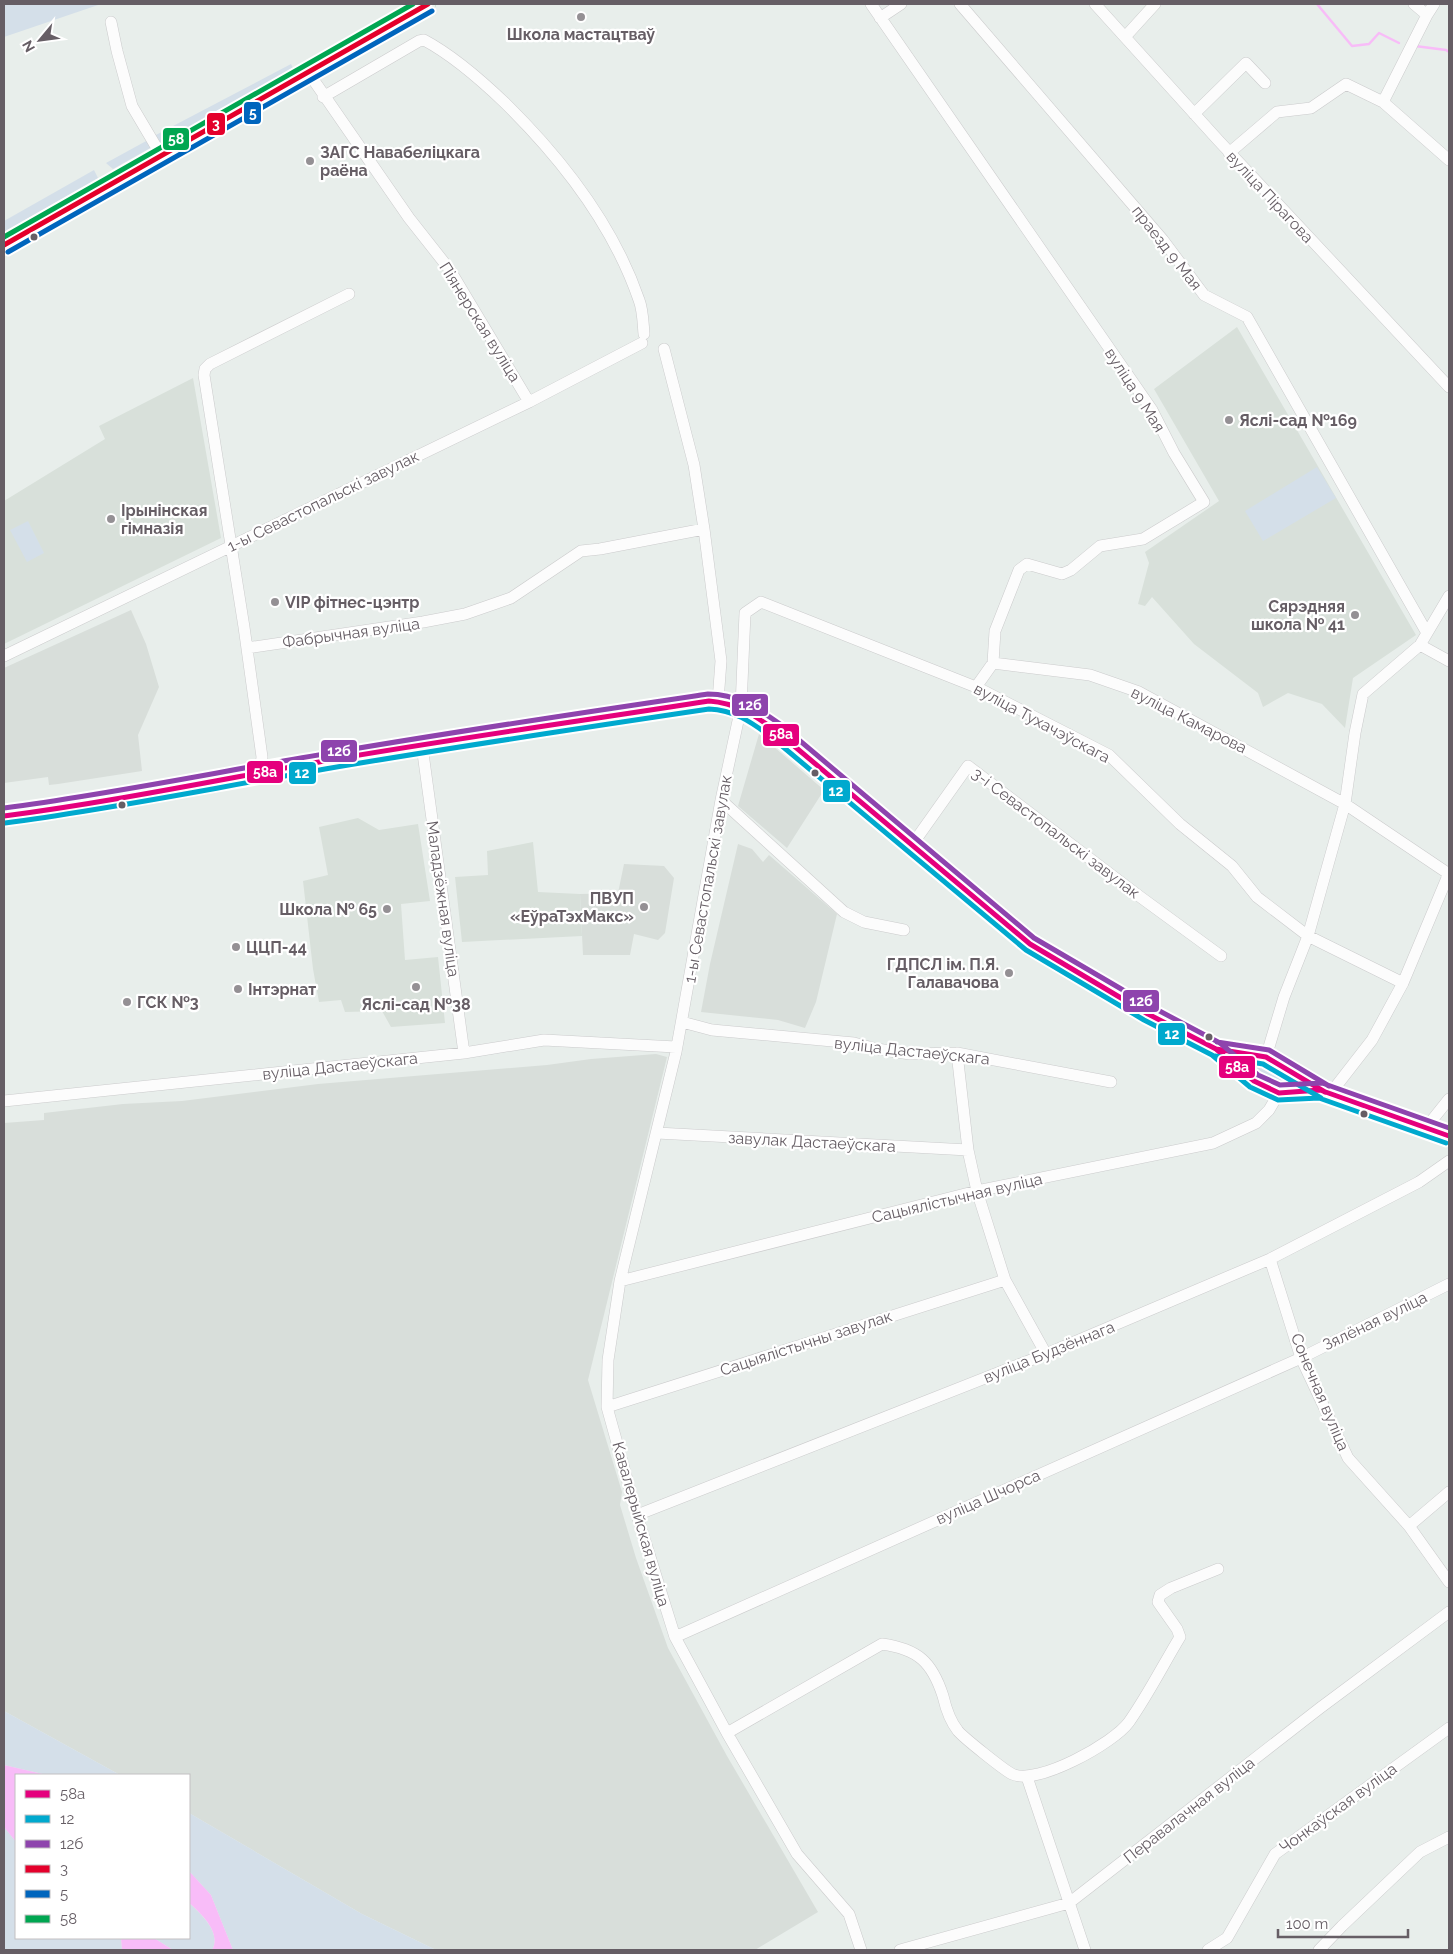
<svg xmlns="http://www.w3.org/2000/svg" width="1453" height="1954" viewBox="0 0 1453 1954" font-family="Raleway,sans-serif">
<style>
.industrial{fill:#d8deda}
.education{fill:#d8e0da}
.green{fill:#d4dfe9}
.water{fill:#f8bcf8}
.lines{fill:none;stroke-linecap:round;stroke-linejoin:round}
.stream{stroke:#f8bcf8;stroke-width:2.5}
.minor-casing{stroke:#cbcbcc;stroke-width:12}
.major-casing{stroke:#b6d6c0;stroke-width:16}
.minor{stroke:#fcfcfc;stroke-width:11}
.major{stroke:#e9f3ee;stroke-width:15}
.bus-1-casing{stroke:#fff;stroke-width:9}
.bus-2-casing{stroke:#fff;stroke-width:9}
.bus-3-casing{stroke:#fff;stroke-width:9}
.bus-4-casing{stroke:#fff;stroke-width:9}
.bus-5-casing{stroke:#fff;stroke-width:9}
.bus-6-casing{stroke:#fff;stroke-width:9}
.bus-1{stroke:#e5007d;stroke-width:5}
.bus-2{stroke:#00a9ce;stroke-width:5}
.bus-3{stroke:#8e44ad;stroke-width:5}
.bus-4{stroke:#e4002b;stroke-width:5}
.bus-5{stroke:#0065bd;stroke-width:5}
.bus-6{stroke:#00a651;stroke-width:5}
.poi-dot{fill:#949094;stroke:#fff;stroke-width:2}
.bus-dot{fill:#665e65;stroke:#fff;stroke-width:2}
.labels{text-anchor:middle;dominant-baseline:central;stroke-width:4.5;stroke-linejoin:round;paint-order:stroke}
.poi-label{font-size:16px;font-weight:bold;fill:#665e65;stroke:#fff;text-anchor:start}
.street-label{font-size:16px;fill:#665e65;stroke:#fff}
.line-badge{stroke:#fff;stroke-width:2}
.badge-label{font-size:14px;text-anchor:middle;font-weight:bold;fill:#fff}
</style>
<rect width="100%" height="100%" fill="#e8eeeb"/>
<path class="industrial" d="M131 610 146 644 159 687 138 735 142 771 58 784 49 785 48 777 4 783V668Z
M759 734 824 790 787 848 738 806Z
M738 844 752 849 763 862 769 855 837 914 816 1002 805 1028 778 1020 701 1012 710 964Z
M624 864 664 866 674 878 665 933 658 940 634 934 630 955H583L580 894 618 893Z
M656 1054 667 1057 588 1380 622 1492 620 1505 636 1558 668 1648 727 1756 818 1912 755 1950H436L362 1914 189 1813V1775H120L4 1711V1123L44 1120V1113L123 1104 182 1101 318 1084 547 1065 591 1059Z"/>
<path class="education" d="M1237 327 1416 635 1353 678 1345 728 1322 704 1288 693 1263 707 1258 693 1194 644 1152 597 1145 606 1138 604 1149 563 1145 552 1219 501 1154 389Z
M193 378 221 538 4 644V501L105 439 99 426Z
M358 818 379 830 418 824 430 901 401 904 405 960 438 957 445 1023 391 1027 382 1011 345 1012 341 1000 319 1002 313 969 303 881 328 875 319 827Z
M533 842 538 892 580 894 582 936 462 942 455 877 488 875 487 851Z"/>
<path class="green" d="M4 4H101L4 37Z
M291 64 293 68 159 144 154 136Z
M148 140 152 147 113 169 106 163Z
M94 170 98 178 4 232V221Z
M1317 467 1336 498 1263 541 1245 511Z
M28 521 44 553 27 562 10 530Z
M1261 1060 1283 1069 1290 1079 1283 1088 1268 1084 1253 1073 1254 1066Z
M4 1711 120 1775H47L4 1765Z
M189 1813 362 1914 436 1950H233L211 1895 189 1871Z
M4 1827 16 1842V1938H121L122 1950H4Z
M189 1903C201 1914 222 1933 212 1950H173L154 1938H189Z"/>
<path class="water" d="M4 1765 47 1775H16V1842L4 1827Z
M189 1871 211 1895 233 1950H212C222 1933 201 1913 189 1903Z
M121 1938H154L173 1950H122Z"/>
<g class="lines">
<path class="stream" d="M1317 4 1352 46 1369 44 1379 33 1399 43
M1415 46 1446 50 1449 52"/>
<g class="minor-casing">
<path id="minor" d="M871 4 1152 410 1174 453 1204 502 1143 539 1100 546 1071 570 1062 574 1027 564 1019 570 995 631 993 663 976 687
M960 4 1163 240 1204 295 1247 317 1427 633
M1095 4 1218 140 1449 387
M1414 4 1427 15
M880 18 901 4
M111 22 117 51 132 106 161 155
M1125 37 1155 4
M308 72 409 218 450 270 529 402
M323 97 419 41 424 40C454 56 481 80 505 103 562 159 613 224 639 300 643 310 643 323 644 334
M1383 102 1427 15 1434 4
M1194 114 1246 63 1265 83
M1229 153 1277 112 1311 108 1346 84 1383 102 1449 160
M664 349 694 465 704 529 721 661 718 701
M1420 645 1449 661
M247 648 423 622 465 614 511 598 581 551 600 549 704 529
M4 656 529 402 642 343
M993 663 1090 675 1139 692 1345 804 1449 874
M422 746 464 1053
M260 772 262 757 244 627 204 375 205 369 210 364 349 294
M721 800 844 912 864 922 904 930
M4 816C96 805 188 785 280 769 422 744 566 723 709 701 740 702 751 713 775 730L1030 944 1148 1014 1216 1049 1254 1081 1279 1093 1320 1090
M912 845 968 766 1139 896 1221 956
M682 1022 712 1030 854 1043 877 1049 910 1054 957 1053 1111 1082
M1217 1049 1266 1057 1289 1069 1320 1090 1449 1136
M957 1053 968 1150 977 1191 1005 1280 1046 1354
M1266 1057 1284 997 1308 936 1345 804 1355 733 1363 694 1420 645 1449 596
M1330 1094 1372 1040 1403 983 1449 873
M4 1101 464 1053 544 1040 676 1047
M1425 1129 1449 1099
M657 1133 968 1150
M1270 1259 1301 1358 1348 1458 1409 1526 1449 1582
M620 1281 977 1191 1213 1143 1256 1123 1269 1110 1279 1093 1286 1091 1293 1083 1292 1074 1289 1069
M607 1407 1005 1280
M637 1515 1046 1354 1270 1259 1419 1182 1449 1161
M1409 1526 1449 1492
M675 1637 1301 1358 1449 1284
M727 1733 882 1644C918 1649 932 1662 943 1696 946 1709 950 1721 958 1731 964 1738 1004 1770 1012 1774 1037 1786 1114 1743 1129 1722 1148 1695 1163 1665 1180 1637L1177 1629 1158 1602 1160 1595 1171 1588 1218 1569
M1027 1777 1085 1950
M861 1950 849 1914 797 1854 727 1733 675 1637 637 1515 607 1407 608 1360 620 1281 676 1052 721 800 741 707 745 613 761 602 976 687 1109 755 1180 824 1232 866 1257 897 1308 936 1403 983
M900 1950 1069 1903 1320 1708 1449 1612
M1208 1950 1227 1938 1275 1854 1449 1728
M1319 1950 1342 1926 1420 1852 1449 1837"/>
</g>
<g class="major-casing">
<path id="major" d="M4 245 428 4"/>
</g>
<use href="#minor" class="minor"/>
<use href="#major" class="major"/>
<g class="bus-1-casing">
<path id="bus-1" d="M4 816C111 802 218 780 324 761 452 739 581 721 709 701 736 703 754 715 775 730L1030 944 1148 1014 1216 1049 1254 1081 1279 1093 1320 1090 1449 1136
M1216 1049 1266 1057 1325 1092"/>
</g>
<g class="bus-2-casing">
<path id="bus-2" d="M5 823C112 809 218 787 325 769 453 747 581 728 709 709 734 710 751 722 770 736L1026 950 1144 1020 1212 1055 1250 1087 1278 1100 1319 1098 1446 1143
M1215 1056 1263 1064 1321 1098"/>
</g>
<g class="bus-3-casing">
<path id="bus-3" d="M4 808C111 794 217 772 324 754 451 732 580 713 708 694 737 694 757 708 780 724L1034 938 1152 1007 1220 1043 1258 1075 1280 1085 1322 1083 1449 1128
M1217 1042 1269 1050 1329 1086"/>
</g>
<g class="bus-4-casing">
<path id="bus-4" d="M4 245 428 4"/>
</g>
<g class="bus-5-casing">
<path id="bus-5" d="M8 252 432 11"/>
</g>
<g class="bus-6-casing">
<path id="bus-6" d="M4 237 413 4"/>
</g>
<use href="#bus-1" class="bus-1"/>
<use href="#bus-2" class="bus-2"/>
<use href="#bus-3" class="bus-3"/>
<use href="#bus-4" class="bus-4"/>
<use href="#bus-5" class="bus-5"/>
<use href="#bus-6" class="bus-6"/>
</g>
<g class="poi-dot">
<circle cx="581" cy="17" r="5"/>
<circle cx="310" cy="161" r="5"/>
<circle cx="1229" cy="420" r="5"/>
<circle cx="111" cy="519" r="5"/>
<circle cx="275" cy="602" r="5"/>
<circle cx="1355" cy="615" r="5"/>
<circle cx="644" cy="907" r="5"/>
<circle cx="387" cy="909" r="5"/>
<circle cx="236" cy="947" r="5"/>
<circle cx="1009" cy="973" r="5"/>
<circle cx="416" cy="987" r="5"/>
<circle cx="238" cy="989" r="5"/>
<circle cx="127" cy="1002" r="5"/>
</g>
<g class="bus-dot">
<circle cx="34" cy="237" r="4.5"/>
<circle cx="815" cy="773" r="4.5"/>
<circle cx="122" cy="805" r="4.5"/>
<circle cx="1209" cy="1037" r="4.5"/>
<circle cx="1364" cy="1114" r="4.5"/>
</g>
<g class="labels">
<g class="poi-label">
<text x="581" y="34" text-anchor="middle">Школа мастацтваў</text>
<text x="320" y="152">ЗАГС Навабеліцкага<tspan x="320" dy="18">раёна</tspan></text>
<text x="1239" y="420">Яслі-сад №169</text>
<text x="121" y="510">Ірынінская<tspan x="121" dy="18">гімназія</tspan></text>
<text x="285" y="602">VIP фітнес-цэнтр</text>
<text x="1345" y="606" text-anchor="end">Сярэдняя<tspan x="1345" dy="18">школа № 41</tspan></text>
<text x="634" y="898" text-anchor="end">ПВУП<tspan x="634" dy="18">«ЕўраТэхМакс»</tspan></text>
<text x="377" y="909" text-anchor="end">Школа № 65</text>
<text x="246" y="947">ЦЦП-44</text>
<text x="999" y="964" text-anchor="end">ГДПСЛ ім. П.Я.<tspan x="999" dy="18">Галавачова</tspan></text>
<text x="248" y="989">Інтэрнат</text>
<text x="137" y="1002">ГСК №3</text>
<text x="416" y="1004" text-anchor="middle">Яслі-сад №38</text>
</g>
<g class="street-label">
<text transform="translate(1270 197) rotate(47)">вуліца Пірагова</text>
<text transform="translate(1167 248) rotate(52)">праезд 9 Мая</text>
<text transform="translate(480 322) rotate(58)">Піянерская вуліца</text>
<text transform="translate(1135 390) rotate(57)">вуліца 9 Мая</text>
<text transform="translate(323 501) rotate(-26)">1-ы Севастопальскі завулак</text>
<text transform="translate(351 633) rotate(-8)">Фабрычная вуліца</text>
<text transform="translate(1189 720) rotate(27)">вуліца Камарова</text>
<text transform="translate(1042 723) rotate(28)">вуліца Тухачэўскага</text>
<text transform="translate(1056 833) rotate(37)">3-і Севастопальскі завулак</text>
<text transform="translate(708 879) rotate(-80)">1-ы Севастопальскі завулак</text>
<text transform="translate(443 899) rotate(82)">Маладзёжная вуліца</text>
<text transform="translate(912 1051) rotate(6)">вуліца Дастаеўскага</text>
<text transform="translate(340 1066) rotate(-6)">вуліца Дастаеўскага</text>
<text transform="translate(812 1142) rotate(3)">завулак Дастаеўскага</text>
<text transform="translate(957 1198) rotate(-13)">Сацыялістычная вуліца</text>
<text transform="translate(1375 1321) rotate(-26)">Зялёная вуліца</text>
<text transform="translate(806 1343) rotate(-18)">Сацыялістычны завулак</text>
<text transform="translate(1049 1352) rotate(-22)">вуліца Будзённага</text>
<text transform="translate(1320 1392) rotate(67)">Сонечная вуліца</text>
<text transform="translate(988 1497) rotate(-24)">вуліца Шчорса</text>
<text transform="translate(641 1524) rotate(74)">Кавалерыйская вуліца</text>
<text transform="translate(1338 1808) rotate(-36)">Чонкаўская вуліца</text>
<text transform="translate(1189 1810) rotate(-38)">Перавалачная вуліца</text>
</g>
</g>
<g class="line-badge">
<rect x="243" y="101" width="19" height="24" rx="5" fill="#0065bd"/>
<rect x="206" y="112" width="20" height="24" rx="5" fill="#e4002b"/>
<rect x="162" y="127" width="28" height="24" rx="5" fill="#00a651"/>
<rect x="731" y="693" width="38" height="24" rx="5" fill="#8e44ad"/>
<rect x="762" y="723" width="38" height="24" rx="5" fill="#e5007d"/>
<rect x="320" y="739" width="38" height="24" rx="5" fill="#8e44ad"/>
<rect x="246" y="760" width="38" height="24" rx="5" fill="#e5007d"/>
<rect x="288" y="761" width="29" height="24" rx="5" fill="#00a9ce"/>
<rect x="822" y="779" width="29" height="24" rx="5" fill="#00a9ce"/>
<rect x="1122" y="989" width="38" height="24" rx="5" fill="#8e44ad"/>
<rect x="1157" y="1022" width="29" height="24" rx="5" fill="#00a9ce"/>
<rect x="1218" y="1055" width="38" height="24" rx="5" fill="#e5007d"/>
</g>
<g class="badge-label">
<text x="253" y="118">5</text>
<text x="216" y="129">3</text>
<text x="176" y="144">58</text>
<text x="750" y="710">12б</text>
<text x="781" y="739">58а</text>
<text x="339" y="756">12б</text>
<text x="265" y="777">58а</text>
<text x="302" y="778">12</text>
<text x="836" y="796">12</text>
<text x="1141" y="1006">12б</text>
<text x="1172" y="1039">12</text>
<text x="1237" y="1072">58а</text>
</g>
<rect width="1453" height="1954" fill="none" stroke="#665e65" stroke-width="10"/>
<rect x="15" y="1774" width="175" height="165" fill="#ffffff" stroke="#c2bfc1"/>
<rect x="25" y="1790" width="25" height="8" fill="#e5007d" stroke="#c2bfc1"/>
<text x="60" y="1799" font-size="15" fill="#665e65">58а</text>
<rect x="25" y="1815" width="25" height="8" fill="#00a9ce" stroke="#c2bfc1"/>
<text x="60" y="1824" font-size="15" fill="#665e65">12</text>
<rect x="25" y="1840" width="25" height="8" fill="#8e44ad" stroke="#c2bfc1"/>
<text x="60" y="1849" font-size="15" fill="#665e65">12б</text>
<rect x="25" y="1865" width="25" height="8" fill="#e4002b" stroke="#c2bfc1"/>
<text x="60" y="1874" font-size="15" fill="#665e65">3</text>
<rect x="25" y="1890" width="25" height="8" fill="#0065bd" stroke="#c2bfc1"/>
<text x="60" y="1899" font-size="15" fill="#665e65">5</text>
<rect x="25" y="1915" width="25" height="8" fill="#00a651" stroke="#c2bfc1"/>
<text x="60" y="1924" font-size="15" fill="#665e65">58</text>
<g transform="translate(40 40) rotate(241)" stroke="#ffffff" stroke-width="4" paint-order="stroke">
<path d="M0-4L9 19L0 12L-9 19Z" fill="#665e65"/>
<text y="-8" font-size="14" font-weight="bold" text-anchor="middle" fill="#665e65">N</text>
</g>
<path d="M1278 1929v8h130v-8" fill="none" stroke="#665e65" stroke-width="2.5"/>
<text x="1286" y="1929" font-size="15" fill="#665e65" stroke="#ffffff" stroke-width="4" paint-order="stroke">100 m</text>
</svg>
